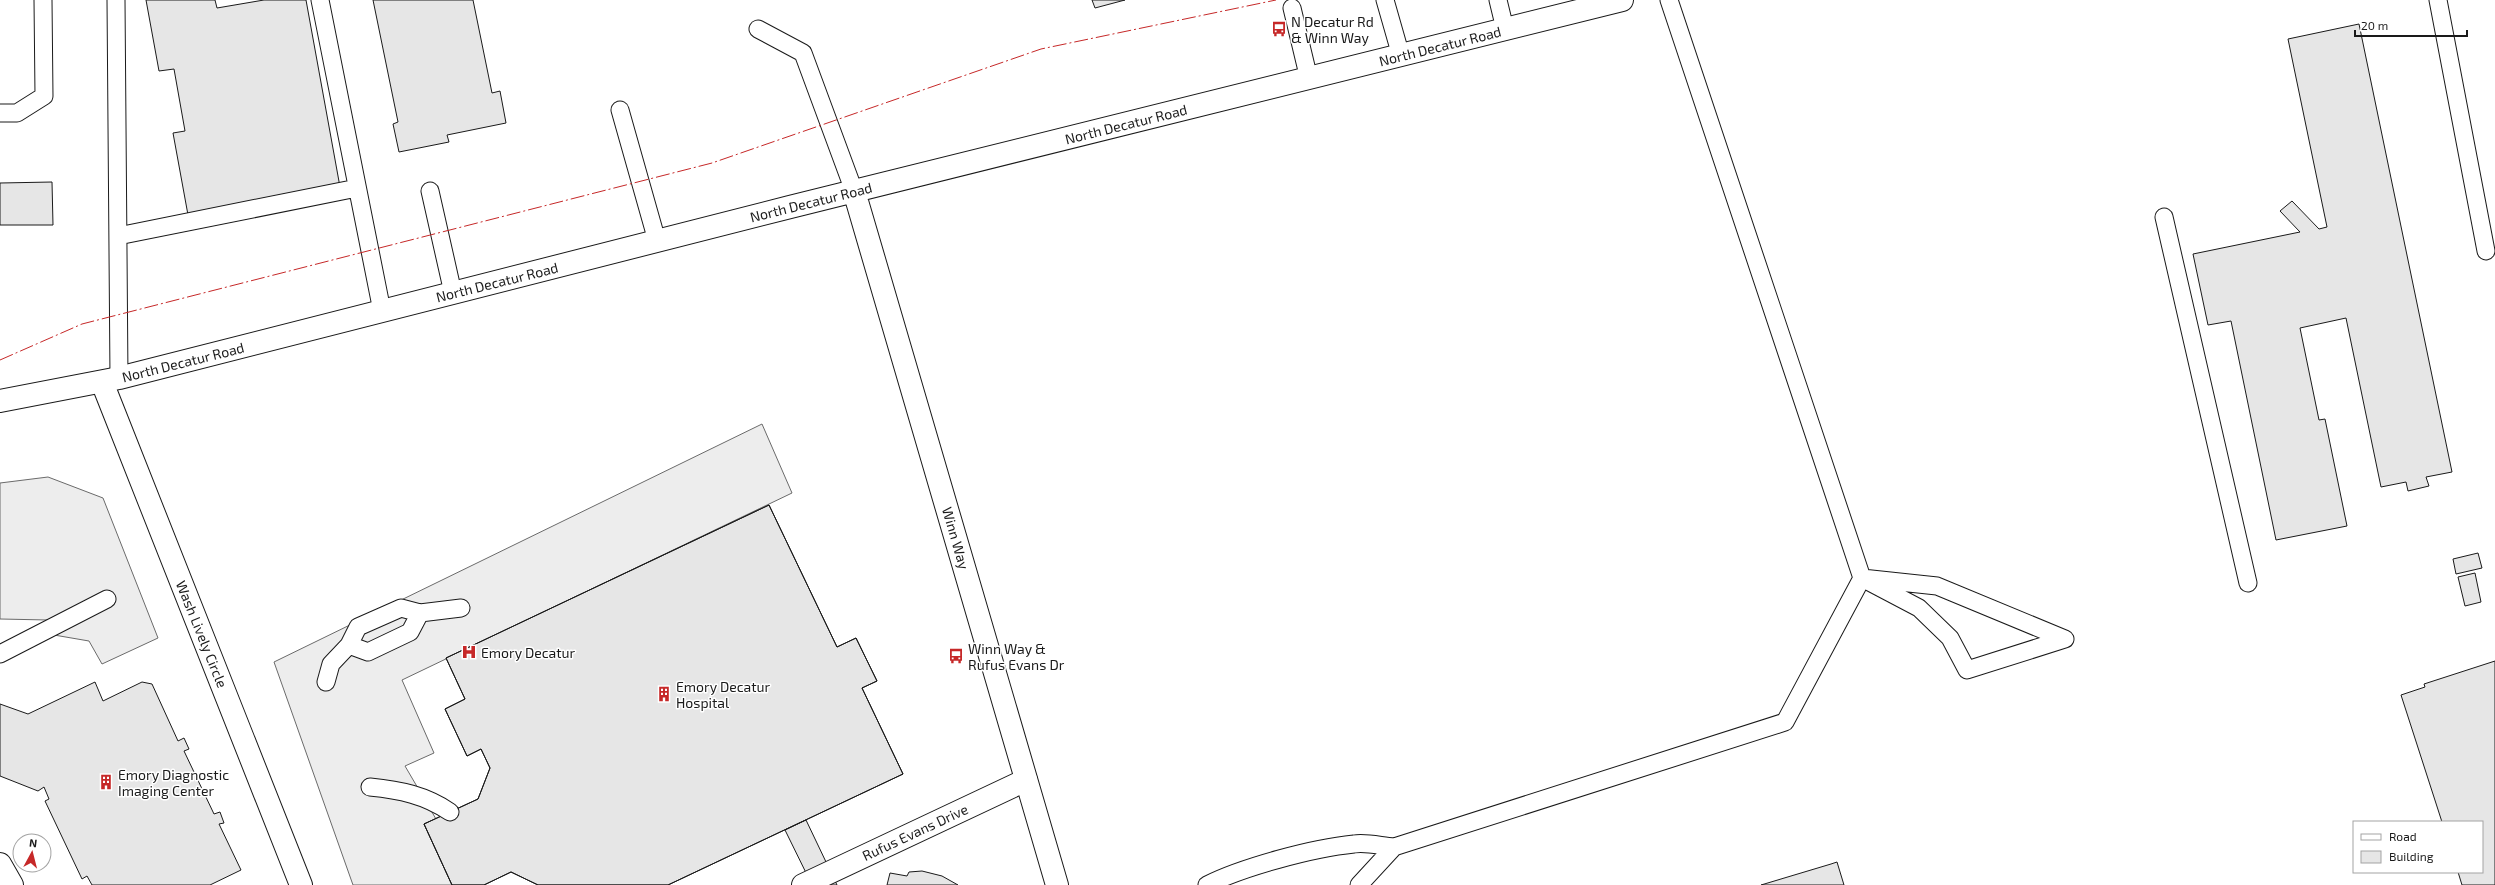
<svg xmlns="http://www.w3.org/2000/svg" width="2495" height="885" viewBox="0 0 2495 885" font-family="'Exo 2',sans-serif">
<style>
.built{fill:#ededed;stroke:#6a6a6a}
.building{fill:#e6e6e6;stroke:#1a1a1a}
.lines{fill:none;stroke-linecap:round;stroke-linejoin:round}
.lane-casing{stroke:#1a1a1a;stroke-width:19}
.street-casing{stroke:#1a1a1a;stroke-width:24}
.secondary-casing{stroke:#1a1a1a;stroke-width:24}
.lane{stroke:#fff;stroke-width:17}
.street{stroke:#fff;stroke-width:22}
.secondary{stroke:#fff;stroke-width:22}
.power{stroke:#c62828;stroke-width:1;stroke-dasharray:14 3 2 3;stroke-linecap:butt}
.labels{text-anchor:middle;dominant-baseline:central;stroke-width:3;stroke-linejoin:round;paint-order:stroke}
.poi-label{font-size:14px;fill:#1a1a1a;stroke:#fff;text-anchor:start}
.street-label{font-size:14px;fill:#1a1a1a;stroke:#fff}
</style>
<rect width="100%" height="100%" fill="#fff"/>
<path class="built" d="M762 424 792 493 402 680 434 753 405 766 436 819 424 824 452 885H353L274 662Z
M48 477 103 498 158 638 102 664 89 641 54 635 48 620 0 619V483Z"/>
<path class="building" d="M146 0H215L217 8 264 0H306L340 187 188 215 173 133 185 131 174 69 159 71Z
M373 0H473L492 93 500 91 506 123 447 135 449 142 399 152 393 124 398 122Z
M1092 0H1125L1095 8Z
M2359 24 2452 472 2426 477 2429 486 2408 491 2406 482 2381 487 2346 318 2300 328 2319 420 2325 419 2347 526 2276 540 2231 321 2208 325 2193 254 2300 232 2280 211 2292 201 2319 229 2327 227 2288 39Z
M52 182 53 225H0V183Z
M769 505 837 647 856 638 877 681 862 688 903 774 668 885H538L511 872 484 885H452L424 824 478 799 490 768 481 749 467 756 445 709 465 699 446 658Z
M769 505 837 647 856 638 877 681 862 688 903 774 668 885H538L511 872 484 885H452L424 824 478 799 490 768 481 749 467 756 445 709 465 699 446 658Z
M2478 553 2482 568 2456 574 2453 559Z
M2475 573 2481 602 2465 606 2458 577Z
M2495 661V885H2462L2458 872H2482V822H2442L2401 695 2425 687 2424 684Z
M95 682 103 701 142 682 152 684 178 741 184 738 189 749 184 751 214 814 220 812 224 823 219 824 241 870 210 885H92L87 876 82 879 45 801 49 799 44 787 38 791 0 776V704L28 714Z
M806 820 837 885H812L785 830Z
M1837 862 1844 885H1761L1831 864Z
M922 871 942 876 958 885H887L890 873 907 876 909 872Z"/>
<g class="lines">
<g class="lane-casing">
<path id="lane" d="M116 0 119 378
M320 0 382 311
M1385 0 1401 56
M1498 0 1505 29
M2438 0 2486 251
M1292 8 1309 79
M758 29 803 53 854 191
M620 110 657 241
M0 113H17L44 96 43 0
M430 191 453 293
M2164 217 2248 583
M118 236 357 188
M1862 578 1937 586 2065 639 1967 670 1950 638 1919 608Z
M349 645 368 652 410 632 420 613
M0 654 107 599
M326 682 331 664 349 645 358 627 401 608 420 613 461 608
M370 787C400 790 425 795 450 812
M1207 885C1243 867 1313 848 1354 844 1366 842 1381 846 1394 847L1785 722 1862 578 1669 0
M1359 885 1394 847"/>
</g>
<g class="street-casing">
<path id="street" d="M102 382 301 885
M0 864 12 885
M803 885 1026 780"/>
</g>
<g class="secondary-casing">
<path id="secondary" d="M854 191 1057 885
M0 401 119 378 790 207 1622 0"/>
</g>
<use href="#lane" class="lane"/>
<use href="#street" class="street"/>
<use href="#secondary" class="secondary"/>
<path class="power" d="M0 360 82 324 712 163 1041 49 1276 0"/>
</g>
<defs>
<g id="bus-bare" transform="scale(1.2)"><path d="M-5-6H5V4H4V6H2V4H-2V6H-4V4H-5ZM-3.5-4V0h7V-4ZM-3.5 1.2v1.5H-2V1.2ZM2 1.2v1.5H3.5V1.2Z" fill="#c62828" stroke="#fff" stroke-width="2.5" paint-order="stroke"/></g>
<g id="hospital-bare" transform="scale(1.2)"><path d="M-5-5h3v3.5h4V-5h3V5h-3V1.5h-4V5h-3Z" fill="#c62828" stroke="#fff" stroke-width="2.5" paint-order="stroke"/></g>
<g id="building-bare" transform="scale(1.2)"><path d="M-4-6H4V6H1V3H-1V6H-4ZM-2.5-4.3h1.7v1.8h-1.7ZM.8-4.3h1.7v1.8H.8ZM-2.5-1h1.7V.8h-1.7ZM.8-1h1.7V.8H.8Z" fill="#c62828" stroke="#fff" stroke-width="2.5" paint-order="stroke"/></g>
</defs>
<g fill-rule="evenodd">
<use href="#bus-bare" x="1279" y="29"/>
<use href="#hospital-bare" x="469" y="652"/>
<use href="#bus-bare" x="956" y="656"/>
<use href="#building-bare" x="664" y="694"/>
<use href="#building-bare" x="106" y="782"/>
</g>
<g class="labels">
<g class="poi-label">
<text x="1291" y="21">N Decatur Rd<tspan x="1291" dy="16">&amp; Winn Way</tspan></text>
<text x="968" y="648">Winn Way &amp;<tspan x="968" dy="16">Rufus Evans Dr</tspan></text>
<text x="481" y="652">Emory Decatur</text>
<text x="676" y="686">Emory Decatur<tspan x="676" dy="16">Hospital</tspan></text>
<text x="118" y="774">Emory Diagnostic<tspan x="118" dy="16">Imaging Center</tspan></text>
</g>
<g class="street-label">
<text transform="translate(1440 46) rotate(-14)">North Decatur Road</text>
<text transform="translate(1126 124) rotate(-14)">North Decatur Road</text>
<text transform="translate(811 202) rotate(-14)">North Decatur Road</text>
<text transform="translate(497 282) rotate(-14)">North Decatur Road</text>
<text transform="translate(183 362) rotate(-14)">North Decatur Road</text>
<text transform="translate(956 538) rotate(74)">Winn Way</text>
<text transform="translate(202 634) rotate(68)">Wash Lively Circle</text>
<text transform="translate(915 832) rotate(-25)">Rufus Evans Drive</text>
</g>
</g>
<rect x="2353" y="821" width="130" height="52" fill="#ffffff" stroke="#a3a3a3"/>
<rect x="2361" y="834" width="20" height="6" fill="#ffffff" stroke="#a3a3a3"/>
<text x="2389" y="841" font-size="12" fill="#1a1a1a">Road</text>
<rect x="2361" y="851" width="20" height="12" fill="#e6e6e6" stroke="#a3a3a3"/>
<text x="2389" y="861" font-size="12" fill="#1a1a1a">Building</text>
<g transform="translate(32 853) rotate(7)"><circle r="19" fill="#ffffff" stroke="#a3a3a3"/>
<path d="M0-3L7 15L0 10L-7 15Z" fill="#c62828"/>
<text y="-6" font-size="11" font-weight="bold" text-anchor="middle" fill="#1a1a1a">N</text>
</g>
<path d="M2355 30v6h112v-6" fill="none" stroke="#1a1a1a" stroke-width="2"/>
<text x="2361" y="30" font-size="12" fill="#1a1a1a" stroke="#ffffff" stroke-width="3" paint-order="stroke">20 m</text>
</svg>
